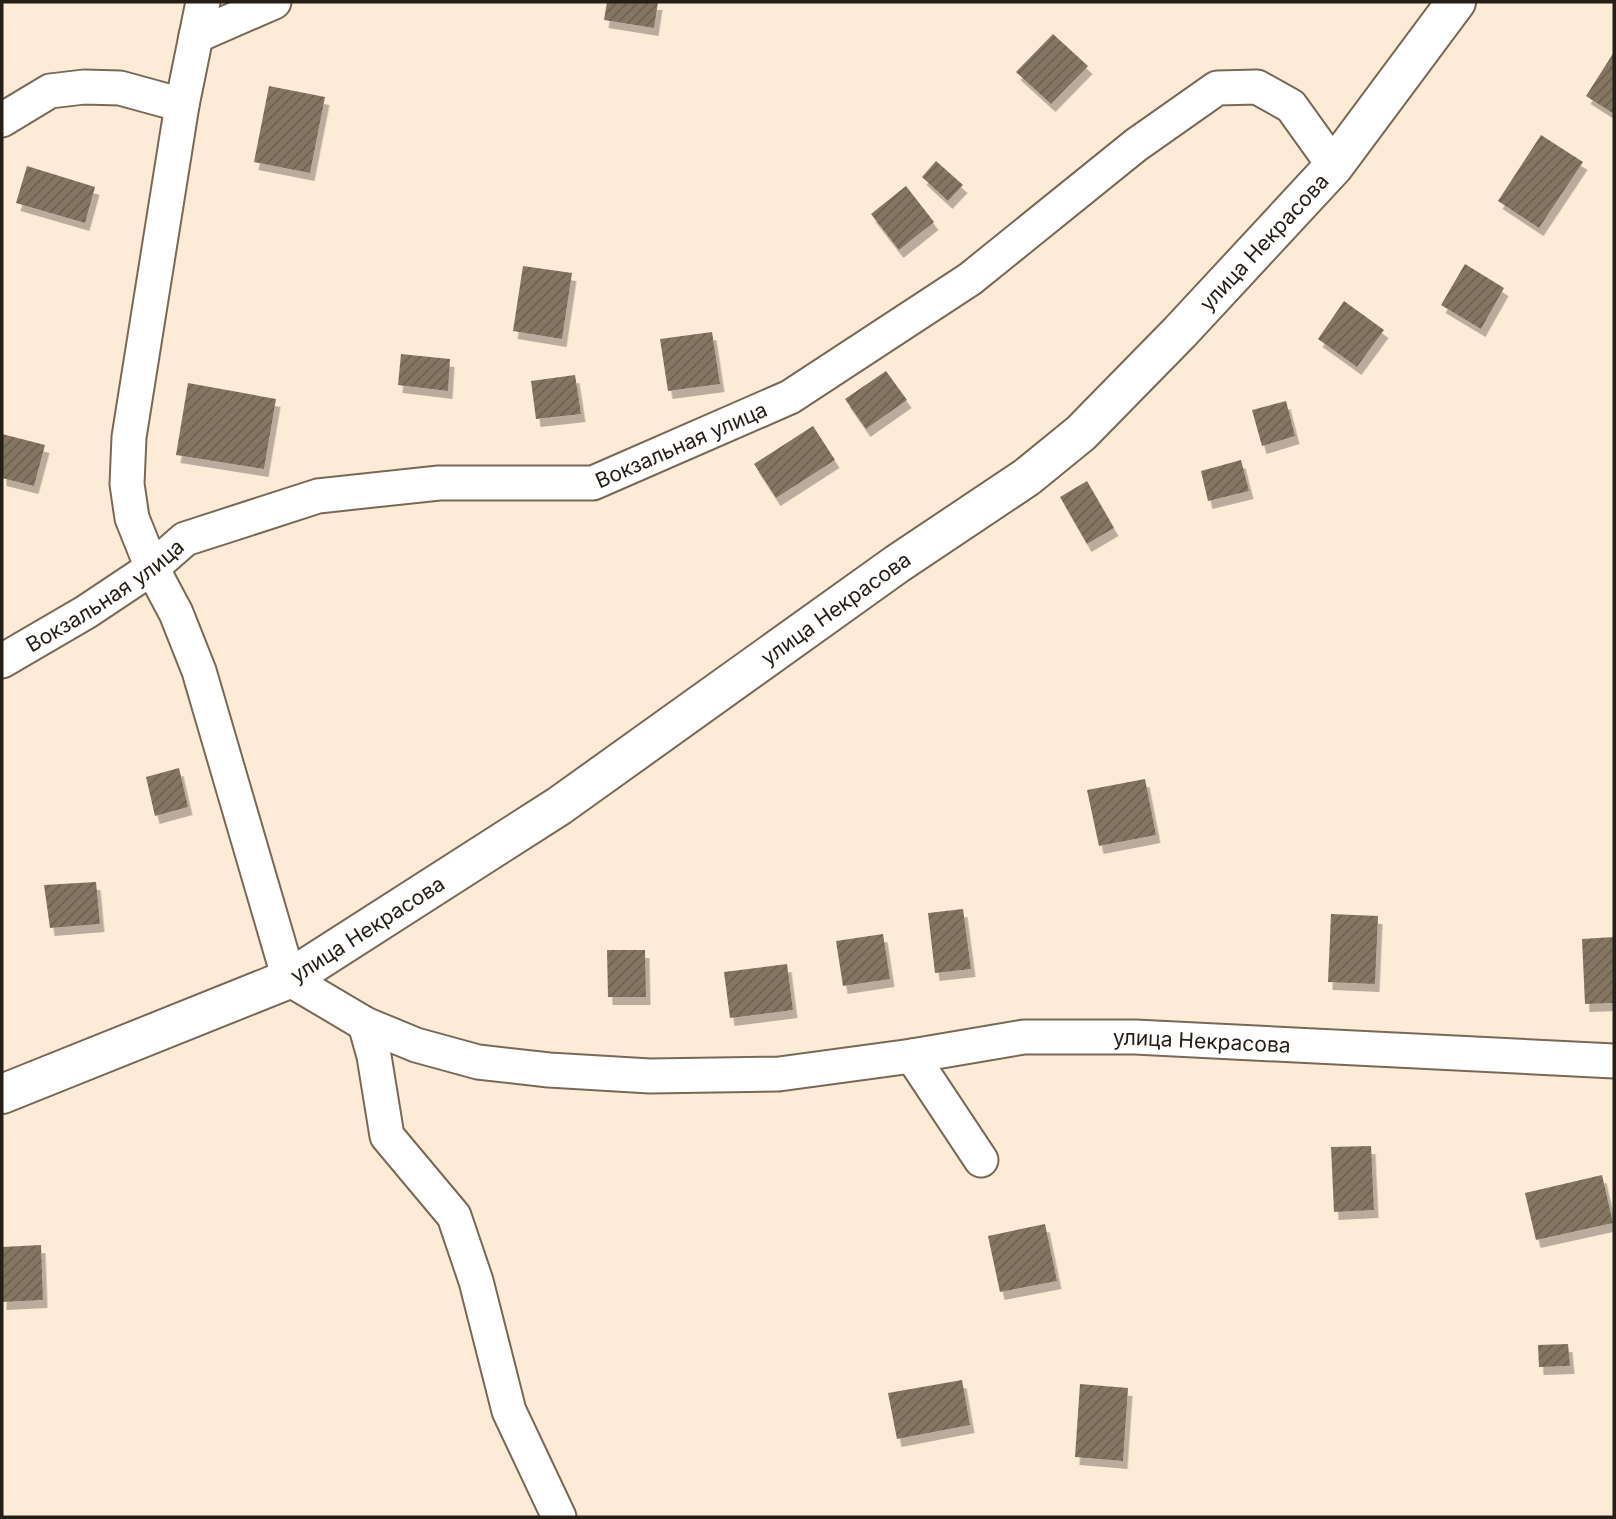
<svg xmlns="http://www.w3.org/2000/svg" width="1616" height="1519" viewBox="0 0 1616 1519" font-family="Inter,sans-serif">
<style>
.building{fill:url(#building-hatch);filter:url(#shadow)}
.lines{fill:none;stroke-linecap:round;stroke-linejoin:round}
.minor-casing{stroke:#776956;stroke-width:37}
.major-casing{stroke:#776956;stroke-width:42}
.minor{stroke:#fff;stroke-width:33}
.major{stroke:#fff;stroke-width:38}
.labels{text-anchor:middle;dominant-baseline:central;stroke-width:6;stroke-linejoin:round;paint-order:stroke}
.street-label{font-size:21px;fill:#241e16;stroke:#fefbf6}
</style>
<defs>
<pattern id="building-hatch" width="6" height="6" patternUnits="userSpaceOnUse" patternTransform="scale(1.75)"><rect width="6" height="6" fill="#857663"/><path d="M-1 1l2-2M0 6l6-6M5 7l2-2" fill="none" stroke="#6d6051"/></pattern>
<filter id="shadow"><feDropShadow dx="4.5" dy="8" stdDeviation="0" flood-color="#0004"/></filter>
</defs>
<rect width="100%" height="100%" fill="#fcebd6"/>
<path class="building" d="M607 2H658L654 28 604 20Z
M1053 34 1088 66 1051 104 1016 72Z
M1614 52V114L1586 96Z
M269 86 325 97 310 173 254 162Z
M1541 135 1583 162 1539 228 1498 201Z
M936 161 963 185 948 201 922 177Z
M27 166 95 187 85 223 16 203Z
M906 186 934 222 899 250 871 214Z
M1465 264 1504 288 1481 329 1441 305Z
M523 266 572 273 562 339 513 331Z
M1344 301 1384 330 1357 367 1318 339Z
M712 332 720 384 668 391 660 339Z
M401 354 450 359 448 391 398 385Z
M886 371 907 400 866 429 845 399Z
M575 375 581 414 536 419 531 381Z
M188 383 276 399 264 469 176 455Z
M1286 401 1295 436 1262 446 1252 410Z
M813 426 835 460 776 498 754 464Z
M2 434 45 445 34 486 2 478Z
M1241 460 1249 491 1208 501 1201 471Z
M1087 481 1114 528 1087 544 1060 497Z
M179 768 188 807 155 816 146 777Z
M1145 779 1156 835 1099 846 1087 790Z
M96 882 100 924 50 928 44 885Z
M963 909 971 969 935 973 928 913Z
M1331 914 1378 916 1375 984 1328 982Z
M883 934 890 979 843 986 836 941Z
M1614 937V1003L1585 1004 1582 939Z
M607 950H645L646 997H608Z
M787 964 793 1010 730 1018 724 972Z
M1371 1146 1374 1210 1334 1212 1331 1147Z
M1602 1175 1613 1223 1536 1240 1525 1193Z
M1045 1224 1057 1281 1000 1292 988 1236Z
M41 1245 43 1300 2 1302V1247Z
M1568 1344 1570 1366 1539 1367 1538 1345Z
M962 1380 970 1425 897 1439 888 1393Z
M1080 1384 1128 1388 1123 1461 1075 1457Z"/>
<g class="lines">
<g class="minor-casing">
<g id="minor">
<path id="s1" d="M203 2 182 105 129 437 127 484 132 518 152 568 176 613 199 671 289 979 365 1024 416 1045 478 1062 549 1070 650 1076 779 1074 912 1056 1024 1037H1135L1614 1061"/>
<path d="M196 36 274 2"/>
<path d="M2 120 50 91 84 87 120 88 182 105"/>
<path id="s2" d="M2 661 86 612 152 568 185 539 318 496 439 483H593L790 397 970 279 1136 145 1217 88 1257 87 1291 106 1334 166"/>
<path d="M365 1024 374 1056 387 1136 454 1216 476 1281 509 1411 559 1517"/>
<path d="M912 1056 981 1160"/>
</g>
</g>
<g class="major-casing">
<g id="major">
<path id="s3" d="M2 1094 289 979 559 806 897 564 1027 477 1081 433 1180 332 1334 166 1456 2"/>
</g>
</g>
<use href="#minor" class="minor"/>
<use href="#major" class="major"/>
</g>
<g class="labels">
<g class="street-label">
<text stroke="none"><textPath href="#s3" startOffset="1536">улица Некрасова</textPath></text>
<text stroke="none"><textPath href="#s2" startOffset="732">Вокзальная улица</textPath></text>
<text stroke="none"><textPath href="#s2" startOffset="122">Вокзальная улица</textPath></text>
<text stroke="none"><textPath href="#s3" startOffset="970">улица Некрасова</textPath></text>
<text stroke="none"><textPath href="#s3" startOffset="402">улица Некрасова</textPath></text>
<text stroke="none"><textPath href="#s1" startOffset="1946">улица Некрасова</textPath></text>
</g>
</g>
<rect width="1616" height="1519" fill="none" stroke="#241e16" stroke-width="7"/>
</svg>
